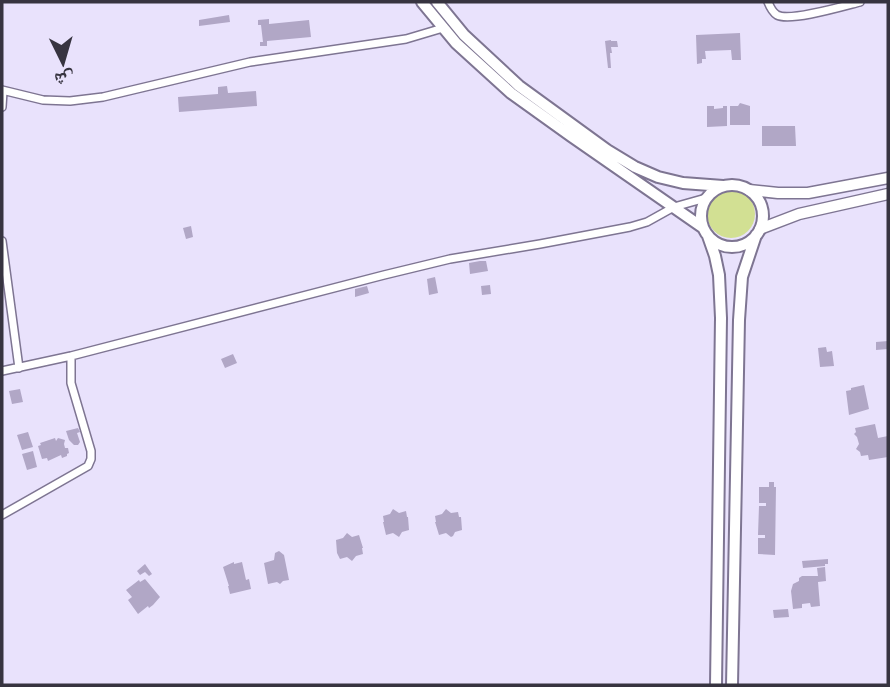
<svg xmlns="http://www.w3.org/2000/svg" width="890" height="687" viewBox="0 0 890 687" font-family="Lora,'Noto Naskh Arabic',serif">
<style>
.green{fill:#d2e093}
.building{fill:#b1a7c6}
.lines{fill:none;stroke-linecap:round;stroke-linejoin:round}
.street-casing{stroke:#7e7592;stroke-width:10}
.secondary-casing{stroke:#7e7592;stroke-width:13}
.primary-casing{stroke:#7e7592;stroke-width:14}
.street{stroke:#fff;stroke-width:7}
.secondary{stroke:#fff;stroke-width:10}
.primary{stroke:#fff;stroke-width:10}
</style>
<rect width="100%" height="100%" fill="#e9e2fc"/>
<path class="green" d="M707 214a24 24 0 1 1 48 0a24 24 0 1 1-48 0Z"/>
<path class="building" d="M229 15 230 22 199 26V20Z
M269 19V24L309 20 311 37 267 41V46H260V42H263L261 25H258V20Z
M740 33 741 60H732L731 50 705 51 706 59H702V63L697 64 696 35Z
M611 40V41H617L618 47H611L612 53H610L611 68H608L605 41Z
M227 86 228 93 256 91 257 106 179 112 178 97 218 94V87Z
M740 103 750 106V125H730V106H738Z
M707 106H714V109L723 108V106H727V126L707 127Z
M762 126H795L796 146H762Z
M191 226 193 237 186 239 183 228Z
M480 261H486L488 271 470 274 469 263Z
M435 277 438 293 429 295 427 279Z
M490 285 491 294 482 295 481 286Z
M367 286 369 293 355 297V289Z
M888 341V349L876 350V342Z
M826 347 827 352 832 351 834 366 820 367 818 348Z
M233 354 237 363 225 368 221 359Z
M864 385 869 409 849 415 846 391 851 390V388Z
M20 389 23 402 12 404 9 391Z
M875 424 878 438 888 436V457L869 460 868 455 861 456 860 452 856 449 859 444 857 437 854 434 856 432 855 428Z
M78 428 80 432 77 433 80 442 78 445H74L69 440 66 431Z
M28 432 33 447 22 450 17 435Z
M55 438 56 441 58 438 65 440 64 444 65 448H68L69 453 67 454V456L62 458 61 455 48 461 47 458 42 459 38 446 41 445 40 443Z
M33 451 37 467 27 470 22 454Z
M769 482H774V487H776L775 555 758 554V538H765V535H758L759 506H766V503H759V487H769Z
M393 509 399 513 406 511 407 517H408L409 530 402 532 399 537 393 533 386 535 383 522H384L383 516 390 514Z
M446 509 451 513 458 512 459 517H461L462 530 455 532 453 536 451 537 446 533 439 535 435 522H436L435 516 442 514Z
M347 533 352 537 359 535 363 548H362L363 554 356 556 352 561 347 557 340 559 337 553 336 540 343 538Z
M279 551 284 555 289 580 283 581 280 584 277 582 268 584 264 563 274 560 275 553Z
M828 559V564H825V566L803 568 802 561Z
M234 562V564L242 562 246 580 249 579 251 589 230 594 228 586H229L223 567Z
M145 564 152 574 149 576 145 572 140 575 137 571Z
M825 567 826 581 818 582 820 606 811 607 810 603 802 604V608L793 609 791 591 793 584 799 581V578L802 576H818L817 568Z
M145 579 160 597 153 605 149 608 148 606 138 614 128 600 132 597 126 590 139 580 140 582Z
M788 609 789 617 774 618 773 610Z"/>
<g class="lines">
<g class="street-casing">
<path id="street" d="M768 2C770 7 772 12 777 15 790 22 844 6 860 2
M2 90 43 100 70 101 103 97 250 62 406 39 443 28
M2 107 3 91
M2 241 19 368
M2 371 71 356 384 275 450 259 540 244 630 227 647 222 674 207 706 198
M2 515 88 466 91 459V451L71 383V356"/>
</g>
<g class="secondary-casing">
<path id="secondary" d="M749 190 778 193H808L888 178
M760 229 799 214 888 194"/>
</g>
<g class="primary-casing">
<path id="primary" d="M422 2 456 43 511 93 571 136 702 227
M437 2 464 35 519 86 607 150 635 167 658 177 683 183 723 186
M701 216a31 31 0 1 1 62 0a31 31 0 1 1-62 0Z
M708 236 715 256 719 275 721 318 716 685
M732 685 739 320 742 277 756 235"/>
</g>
<use href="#street" class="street"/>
<use href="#secondary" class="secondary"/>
<use href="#primary" class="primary"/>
</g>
<rect width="890" height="687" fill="none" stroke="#373440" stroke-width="7"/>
<g transform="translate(63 63) rotate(175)" stroke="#e9e2fc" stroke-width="5" paint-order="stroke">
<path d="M0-5L12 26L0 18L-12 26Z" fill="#373440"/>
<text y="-10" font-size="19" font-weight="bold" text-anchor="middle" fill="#373440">ش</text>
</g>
</svg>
